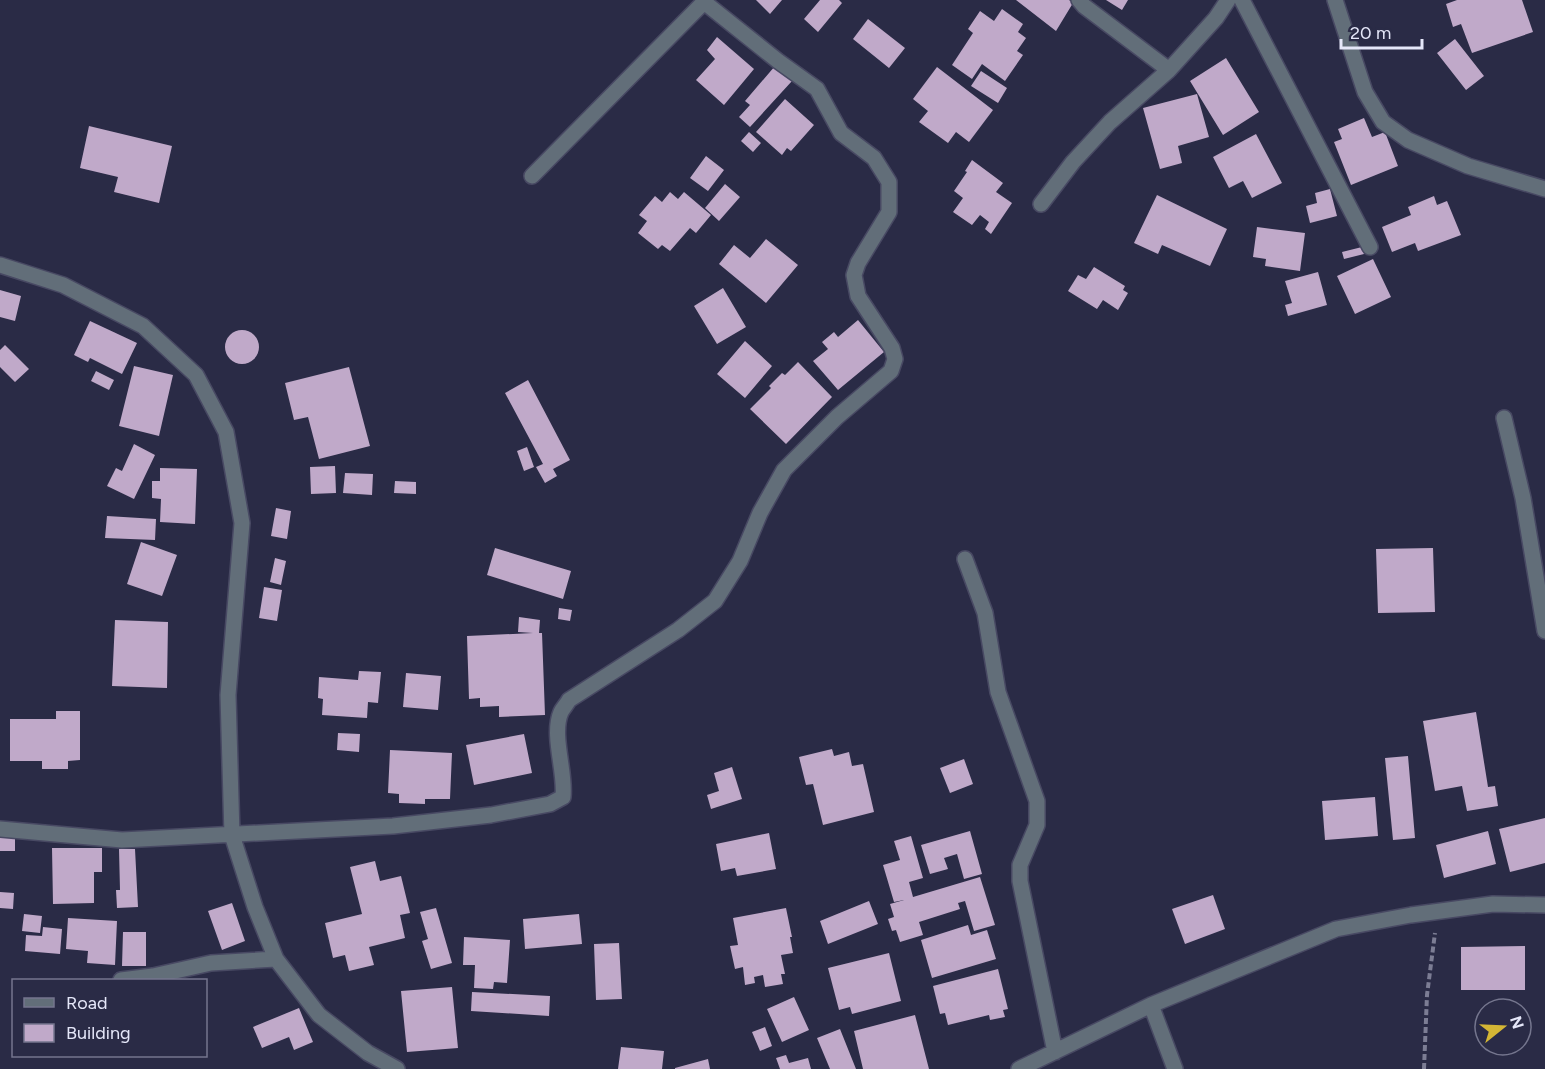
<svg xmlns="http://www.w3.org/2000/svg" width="1545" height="1069" viewBox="0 0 1545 1069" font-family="Figtree,sans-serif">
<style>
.building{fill:#c0a9c9}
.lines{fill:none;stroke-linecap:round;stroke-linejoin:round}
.minor-casing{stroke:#484963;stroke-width:18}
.path{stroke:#7c7d94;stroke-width:4;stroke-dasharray:6 3;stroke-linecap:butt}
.minor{stroke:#626e79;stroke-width:15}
</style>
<rect width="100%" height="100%" fill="#2a2b46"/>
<path class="building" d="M756 0H782L770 14Z
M820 0H839L842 3 818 32 804 19Z
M1016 0H1069L1073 3 1056 31Z
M1106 0H1128L1122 10Z
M1457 0H1522L1533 32 1472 53 1461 24 1453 27 1446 4Z
M1002 9 1023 24 1018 32 1026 38 1017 51 1023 55 1005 81 982 64 972 79 952 65 973 33 968 29 980 11 994 21Z
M868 19 905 48 889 68 853 39Z
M717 37 754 69 724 105 696 80 715 59 707 50Z
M1455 39 1484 76 1466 90 1437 53Z
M1226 58 1259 112 1223 135 1190 81Z
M775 66 792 81 750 127 739 117 750 105 745 101Z
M937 67 993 110 969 142 956 132 948 143 919 122 928 111 913 99Z
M981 71 1007 88 998 103 971 86Z
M1197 94 1209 137 1178 146 1182 163 1160 169 1143 108Z
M785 99 814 125 791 151 787 148 782 155 756 132Z
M1364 118 1372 137 1385 132 1398 166 1351 185 1334 142 1342 139 1338 129Z
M89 126 172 146 159 203 114 192 118 177 80 168Z
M749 132 761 143 753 152 741 141Z
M1256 134 1282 183 1252 198 1243 181 1229 188 1213 157Z
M706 156 724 170 708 191 690 178Z
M972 160 1003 183 996 192 1012 203 991 234 985 229 989 222 980 215 972 225 953 212 963 198 954 191 967 172 965 171Z
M725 184 740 197 719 221 705 208Z
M1330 189 1337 216 1310 223 1306 206 1317 203 1315 193Z
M670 192 678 199 684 192 711 215 696 233 690 228 670 251 662 245 658 249 638 233 647 221 639 215 655 196 662 202Z
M1157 195 1227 229 1210 266 1162 245 1158 254 1134 243Z
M1434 196 1437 205 1447 201 1461 235 1418 251 1415 243 1392 252 1382 227 1411 215 1408 207Z
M1257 227 1305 233 1300 271 1265 266 1266 259 1253 257Z
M766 239 798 265 766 303 719 264 734 245 750 258Z
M1362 247 1364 254 1344 259 1342 252Z
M1373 259 1391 297 1355 314 1337 276Z
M1094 267 1125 286 1123 290 1128 293 1118 310 1103 300 1097 309 1068 291 1078 275 1086 279Z
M1318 272 1327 305 1288 316 1285 305 1292 303 1285 281Z
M723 288 746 327 717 344 694 306Z
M0 290 21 296 15 321 0 317Z
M858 320 884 352 838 390 813 361 828 349 822 342 834 332 838 337Z
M90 321 137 343 122 374 90 358 88 362 74 355Z
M225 347a17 17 0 1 1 34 0a17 17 0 1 1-34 0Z
M745 341 772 366 745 398 717 374Z
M5 345 29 369 15 382 0 367V350Z
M798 362 832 397 786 444 750 409 771 388 769 386 782 373 785 375Z
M134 366 173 375 159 436 119 426Z
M349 367 370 446 319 459 308 417 294 420 285 383Z
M96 371 114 380 109 390 91 381Z
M528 380 570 460 553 469 557 476 545 483 536 467 543 464 505 393Z
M134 444 155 455 134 499 107 486 116 468 122 471Z
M527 447 534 467 524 471 517 451Z
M335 466 336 493 311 494 310 467Z
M160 468 197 469 195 524 160 522 161 499 152 498V481H160Z
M345 473 373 474 372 495 343 493Z
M395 481 416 482V494L394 493Z
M276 508 291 511 287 539 271 536Z
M107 516 156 519 155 540 105 538Z
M141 542 177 555 162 596 127 584Z
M495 548 571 571 563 599 487 575Z
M1433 548 1435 612 1378 613 1376 549Z
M275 558 286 561 281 585 270 582Z
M264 587 282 590 277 621 259 618Z
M559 608 572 610 570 621 558 619Z
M519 617 540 620 539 633H542L545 715 499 717V706L480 707V698L469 699 467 636 533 633 518 632Z
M115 620 168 622 167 688 112 686Z
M359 671 381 672 378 703 368 702 367 718 322 715 323 699 318 698 319 677 358 680Z
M406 673 441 676 438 710 403 707Z
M56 711H80V760L68 761V769H42V761H10V719H56Z
M1476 712 1488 787 1495 786 1498 806 1467 811 1462 786 1435 791 1423 721Z
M338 733 360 734 359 752 337 750Z
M524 734 532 773 474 785 466 745Z
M832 749 834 756 849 752 852 766 863 764 874 812 823 825 813 784 806 785 799 757Z
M390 750 452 753 450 799H425V804L399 803V794L388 793Z
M1408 756 1415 838 1393 840 1385 758Z
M964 759 973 784 950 793 940 768Z
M732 767 742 799 711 809 707 795 719 791 714 773Z
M1375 797 1378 836 1325 840 1322 801Z
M1545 818V863L1510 872 1499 829Z
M970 831 982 874 964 879 957 854 944 858 948 869 930 874 921 845Z
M1488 831 1496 864 1444 878 1436 845Z
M769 833 776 869 737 876 735 868 721 871 716 844Z
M0 836H15V851H0Z
M911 836 923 878 909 882 913 897 980 877 995 925 974 931 965 901 958 903 960 909 919 922 923 935 900 942 896 930 892 931 888 919 894 917 890 904 904 900 894 902 883 865 900 860 894 841Z
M52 848H102V872H94V903L53 904Z
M119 849H135L138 907 117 908 116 890H120Z
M375 861 380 881 401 876 410 913 400 915 405 938 369 947 374 965 349 971 345 955 333 958 325 923 362 914 350 867Z
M0 892 14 893 13 909 0 908Z
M1213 895 1225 929 1185 944 1172 909Z
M869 901 878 924 828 944 820 921Z
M232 903 245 941 222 950 208 911Z
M436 908 452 963 431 969 422 941 428 939 420 912Z
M786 908 792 937H790L793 953 781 955 785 974H781L783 984 765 987 763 975 754 977 755 983 745 985 743 967 735 969 730 946 738 945 733 918Z
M24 914 42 916 40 933 22 931Z
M579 914 582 944 525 949 523 919Z
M68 918 117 921 115 965 87 963 88 951 66 949Z
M968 925 971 935 987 930 996 959 932 978 921 940Z
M43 927 62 929 60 954 25 951 26 935 42 936Z
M123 932H146V966H122Z
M464 937 510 940 507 983 494 982 493 989 474 988 475 965H463Z
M619 943 622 999 596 1000 594 944Z
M1525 946V990H1461V947Z
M889 953 901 1001 852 1014 850 1007 839 1010 828 968Z
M998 969 1008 1009 1003 1010 1005 1017 990 1020 989 1015 948 1025 945 1013 940 1014 933 986Z
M452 987 458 1048 407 1052 401 991Z
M472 992 550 996 549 1016 471 1011Z
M794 997 809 1030 782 1042 767 1009Z
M299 1008 313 1042 294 1050 289 1037 262 1048 253 1027Z
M915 1015 929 1069H863L854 1031Z
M765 1027 772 1046 760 1051 752 1032Z
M840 1029 856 1069H830L817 1038Z
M621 1047 664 1051 662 1069H618Z
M786 1055 789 1063 808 1058 811 1069H780L776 1058Z
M708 1059 710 1069H675V1068Z"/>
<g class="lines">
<g class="minor-casing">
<path id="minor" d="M1079 0 1084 6 1169 70
M1242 0 1370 247
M1335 0 1365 92 1383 122 1408 140 1468 166 1545 189
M532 176 706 0
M1041 204 1073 162 1110 122 1169 70 1216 18 1228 0
M0 265 63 285 143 326 196 375 226 432 242 523 228 695 232 835 255 907 276 959 319 1015 368 1053 397 1069
M1504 418 1523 498 1545 631
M965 559 985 613 998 692 1037 801V825L1020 865V881L1055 1052
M0 829 122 840 393 826 491 815 550 804 563 797C566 772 551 735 561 712 563 708 567 704 569 700L678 630 715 601 740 561 760 513 784 470 837 417 891 371 895 359 892 348 858 296 854 275 858 263 889 212V182L874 158 841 133 817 89 778 61 704 2
M121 980 153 976 211 963 276 959
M1151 1005 1175 1069
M1019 1069 1151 1005 1336 929 1411 915 1493 904 1545 905"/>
</g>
<path class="path" d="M1424 1069 1427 995 1435 933"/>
<use href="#minor" class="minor"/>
</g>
<rect x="12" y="979" width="195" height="78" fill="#2a2b46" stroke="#75768e" stroke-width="1.5"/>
<rect x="24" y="998" width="30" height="9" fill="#626e79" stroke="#75768e" stroke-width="1.5"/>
<text x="66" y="1009" font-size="18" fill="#e5e7f9">Road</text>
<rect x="24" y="1024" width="30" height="18" fill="#c0a9c9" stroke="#75768e" stroke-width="1.5"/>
<text x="66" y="1039" font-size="18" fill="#e5e7f9">Building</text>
<g transform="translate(1503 1027) rotate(72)"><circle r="28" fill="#2a2b46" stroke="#75768e" stroke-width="1.5"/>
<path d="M0-4.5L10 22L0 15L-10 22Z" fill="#d4b635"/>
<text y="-9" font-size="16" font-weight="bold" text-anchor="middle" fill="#e5e7f9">N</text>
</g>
<path d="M1341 39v9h81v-9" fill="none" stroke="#e5e7f9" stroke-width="3"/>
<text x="1350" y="39" font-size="18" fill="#e5e7f9" stroke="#2a2b46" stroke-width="4.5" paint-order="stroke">20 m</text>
</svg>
